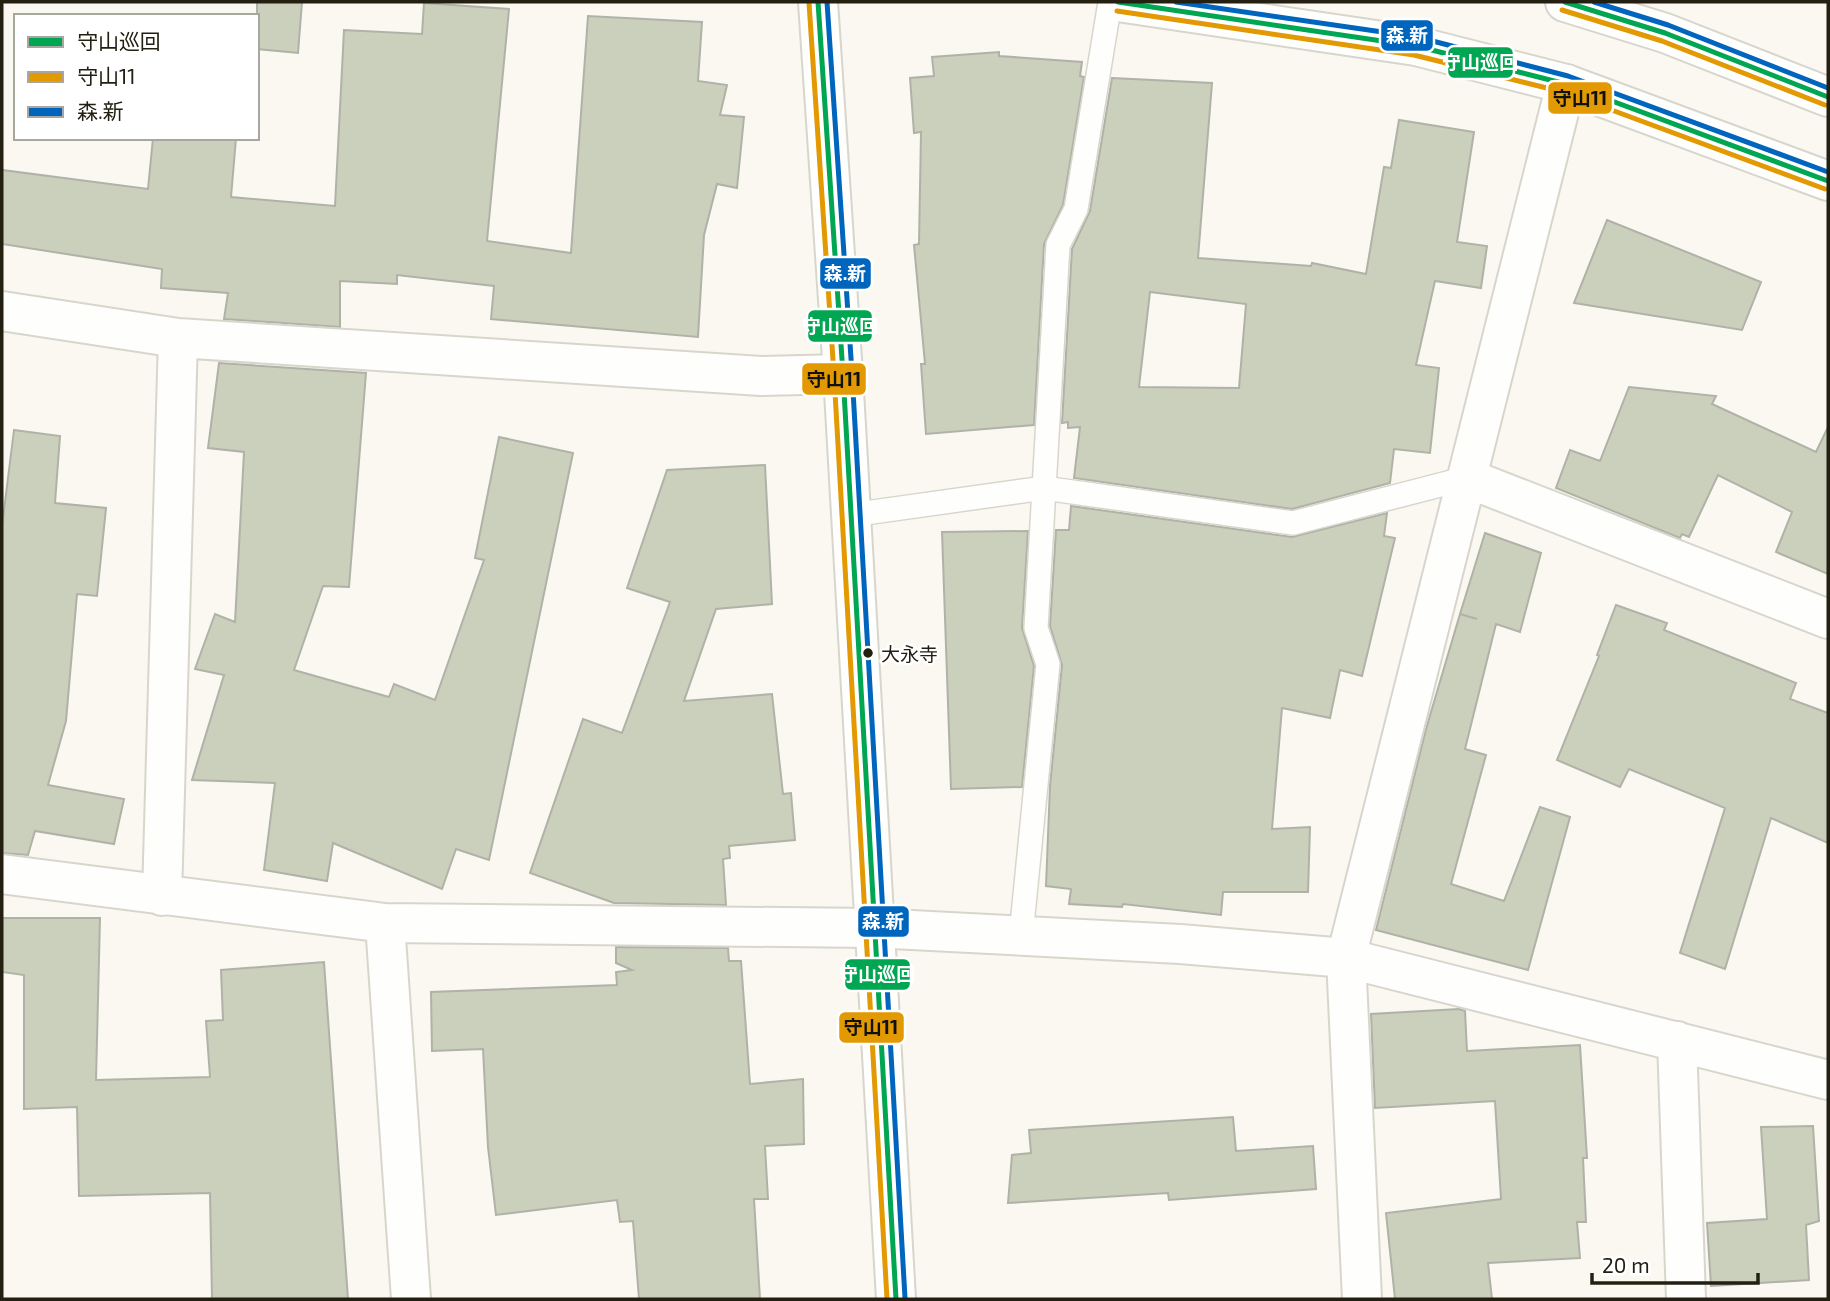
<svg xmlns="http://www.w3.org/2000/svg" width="1830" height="1301" viewBox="0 0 1830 1301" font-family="'Exo 2','Noto Sans JP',sans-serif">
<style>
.building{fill:#cad0bb;stroke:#b0b2a8;stroke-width:2;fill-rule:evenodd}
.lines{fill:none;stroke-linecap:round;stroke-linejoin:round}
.lane-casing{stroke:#d8d6cc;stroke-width:26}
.street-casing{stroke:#d8d6cc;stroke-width:42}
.secondary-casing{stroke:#d8d6cc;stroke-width:42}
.primary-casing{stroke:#d8d6cc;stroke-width:42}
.lane{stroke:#fefefd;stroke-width:23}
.street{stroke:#fefefd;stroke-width:38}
.secondary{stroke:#fefefd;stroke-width:38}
.primary{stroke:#fefefd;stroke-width:38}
.bus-1-casing{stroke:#fff;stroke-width:10}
.bus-2-casing{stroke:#fff;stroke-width:10}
.bus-3-casing{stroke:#fff;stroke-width:10}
.bus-1{stroke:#00a651;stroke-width:5}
.bus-2{stroke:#e29902;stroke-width:5}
.bus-3{stroke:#0065bd;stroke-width:5}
.bus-dot{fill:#232012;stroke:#fff;stroke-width:2.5}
.labels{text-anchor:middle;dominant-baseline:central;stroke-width:5;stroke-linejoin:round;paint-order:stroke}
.bus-label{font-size:19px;fill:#232012;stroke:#fff;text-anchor:start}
.line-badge{stroke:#fff;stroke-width:2.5}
.badge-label{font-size:19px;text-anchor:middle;font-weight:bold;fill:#fff}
.pale-badge-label{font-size:19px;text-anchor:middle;font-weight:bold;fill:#111}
</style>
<rect width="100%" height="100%" fill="#faf8f0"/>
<path class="building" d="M257 2H302L298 53 257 49Z
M424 3 509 9 487 241 571 253 588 16 702 22 698 81 727 85 720 115 744 117 737 188 717 184 704 235 698 337 491 319 494 286 397 275V284L340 281V327L224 319 228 293 161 288 162 269 2 244V170L148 189 153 138H236L231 197 335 206 344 30 422 34Z
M999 52V56L1082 62 1080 76 1084 77 1063 205 1044 244 1034 425 926 434 921 364H925L914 245 919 244 921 132 914 133 910 78 934 76 932 57Z
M1112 78 1212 83 1198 258 1311 266 1312 263 1366 274 1384 167 1391 168 1399 120 1474 132 1457 242 1487 246 1481 288 1435 281 1416 365 1439 368 1430 453 1394 449 1390 483 1292 509 1074 478 1080 427 1068 428V422L1062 423 1072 249 1090 211ZM1150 292 1246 304 1239 388 1139 387Z
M1607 220 1761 282 1742 330 1574 303Z
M219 363 366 373 349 587 323 586 294 670 389 697 394 684 435 700 484 560 475 558 499 437 573 453 489 860 456 849 442 889 333 843 327 881 264 870 275 783 192 780 224 675 195 669 215 614 235 622 244 452 208 448Z
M1629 387 1716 396 1712 404 1816 452 1828 427V574L1776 552 1792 512 1718 475 1689 537 1682 534 1680 538 1556 488 1570 450 1600 461Z
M14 430 60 436 55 503 106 508 97 596 77 594 66 721 48 785 124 799 114 844 35 831 28 855 2 853V526Z
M765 465 772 604 716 609 684 701 772 694 783 794 791 793 795 840 729 846 730 858 723 859 726 905 614 903 530 873 583 719 622 733 670 602 627 588 667 470Z
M1071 506 1292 537 1387 513 1384 536 1395 538 1362 676 1340 670 1330 718 1282 708 1272 829 1310 827 1308 892H1223L1221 915 1123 904 1122 907 1069 904 1071 889 1046 886 1050 786 1062 665 1050 626 1056 530H1069Z
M1028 531 1022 628 1034 666 1022 787 951 789 942 532Z
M1485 533 1541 553 1520 632 1496 624 1465 749 1486 755 1451 884 1504 901 1540 807 1570 817 1528 970 1376 930 1426 729 1460 614 1477 619 1460 614Z
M1616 605 1667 623 1664 630 1796 683 1790 699 1828 713V843L1771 818 1725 969 1680 953 1725 808 1629 769 1620 787 1557 760 1599 656 1597 655Z
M2 918H100L96 1080 210 1077 206 1021 223 1020 221 970 324 962 348 1299H212L210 1193 79 1196 77 1107 24 1109V975L2 972Z
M616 947 728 948 729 961H741L750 1084 803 1079 804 1144 765 1146 768 1199H754L760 1299H639L633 1221 620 1222 617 1200 496 1215 488 1147 483 1049 432 1051 431 992 617 985 616 972 632 970 616 963Z
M1459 1009 1465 1011 1467 1051 1580 1045 1587 1158H1583L1586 1222H1577L1580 1258 1488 1263 1492 1299H1395L1386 1213 1501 1199 1495 1101 1375 1108 1371 1014Z
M1233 1117 1236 1151 1313 1146 1316 1189 1169 1200 1168 1193 1008 1203 1012 1155 1031 1153 1029 1130Z
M1813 1126 1819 1221 1806 1225 1809 1280 1711 1286 1707 1223 1767 1219 1761 1127Z"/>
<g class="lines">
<g class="lane-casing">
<path id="lane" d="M851 515 1044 488 1293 523 1467 478
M1021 935 1048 664 1036 628 1058 245 1076 209 1110 2"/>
</g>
<g class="street-casing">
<path id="street" d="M2 311 178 338 761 376 843 374
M1467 478 1828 619
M2 874 385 923 873 928 1180 944 1346 958 1828 1080
M162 896 178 338
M385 923 411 1299
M1677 1041 1686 1299
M1362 1299 1346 958 1566 84"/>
</g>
<g class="secondary-casing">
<path id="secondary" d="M818 2 843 374 896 1299"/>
</g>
<g class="primary-casing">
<path id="primary" d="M1118 2 1416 46 1566 84 1828 181
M1565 2 1665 33 1828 97"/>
</g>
<use href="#lane" class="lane"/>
<use href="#street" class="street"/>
<use href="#secondary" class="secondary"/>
<use href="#primary" class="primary"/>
<g class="bus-1-casing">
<path id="bus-1" d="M818 2 843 374 896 1299
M1118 2 1416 46 1566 84 1828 181
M1565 2 1665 33 1828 97"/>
</g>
<g class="bus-2-casing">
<path id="bus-2" d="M809 3 834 375 887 1299
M1562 10 1662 41 1825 105
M1117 11 1414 55 1563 92 1825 189"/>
</g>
<g class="bus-3-casing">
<path id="bus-3" d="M827 2 852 373 905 1298
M1176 2 1417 37 1568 76 1828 172
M1594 2 1668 25 1828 88"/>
</g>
<use href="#bus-1" class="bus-1"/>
<use href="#bus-2" class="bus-2"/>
<use href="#bus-3" class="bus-3"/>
</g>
<circle class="bus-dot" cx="868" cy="653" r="6"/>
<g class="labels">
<g class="bus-label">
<text x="881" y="653">大永寺</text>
</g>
</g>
<g class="line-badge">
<rect x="1380" y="19" width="54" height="33" rx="7" fill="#0065bd"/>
<rect x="1447" y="46" width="67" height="33" rx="7" fill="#00a651"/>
<rect x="1547" y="81" width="66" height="34" rx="7" fill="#e29902"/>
<rect x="819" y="257" width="53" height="33" rx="7" fill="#0065bd"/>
<rect x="807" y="309" width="66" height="34" rx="7" fill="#00a651"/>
<rect x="801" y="362" width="66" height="34" rx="7" fill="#e29902"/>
<rect x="857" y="905" width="53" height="33" rx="7" fill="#0065bd"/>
<rect x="844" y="958" width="67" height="33" rx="7" fill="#00a651"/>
<rect x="838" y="1011" width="67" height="33" rx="7" fill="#e29902"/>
</g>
<g class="badge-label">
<text x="1407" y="42">森.新</text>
<text x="1480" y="69">守山巡回</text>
<text x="845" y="280">森.新</text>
<text x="840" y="333">守山巡回</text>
<text x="883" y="928">森.新</text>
<text x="877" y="981">守山巡回</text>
</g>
<g class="pale-badge-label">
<text x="1580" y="105">守山11</text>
<text x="834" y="386">守山11</text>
<text x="871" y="1034">守山11</text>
</g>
<rect width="1830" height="1301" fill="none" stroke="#232012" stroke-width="7"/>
<rect x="14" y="14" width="245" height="126" fill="#ffffff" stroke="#a7a6a0" stroke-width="2"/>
<rect x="28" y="37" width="35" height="10" fill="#00a651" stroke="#a7a6a0" stroke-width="2"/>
<text x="77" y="49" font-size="21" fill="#232012">守山巡回</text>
<rect x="28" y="72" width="35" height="10" fill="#e29902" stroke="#a7a6a0" stroke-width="2"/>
<text x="77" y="84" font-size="21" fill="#232012">守山11</text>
<rect x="28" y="107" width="35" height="10" fill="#0065bd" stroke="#a7a6a0" stroke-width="2"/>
<text x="77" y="119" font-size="21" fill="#232012">森.新</text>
<path d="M1592 1273v10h166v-10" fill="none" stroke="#232012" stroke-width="3.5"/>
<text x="1602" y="1273" font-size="21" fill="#232012" stroke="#ffffff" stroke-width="5" paint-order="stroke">20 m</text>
</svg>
